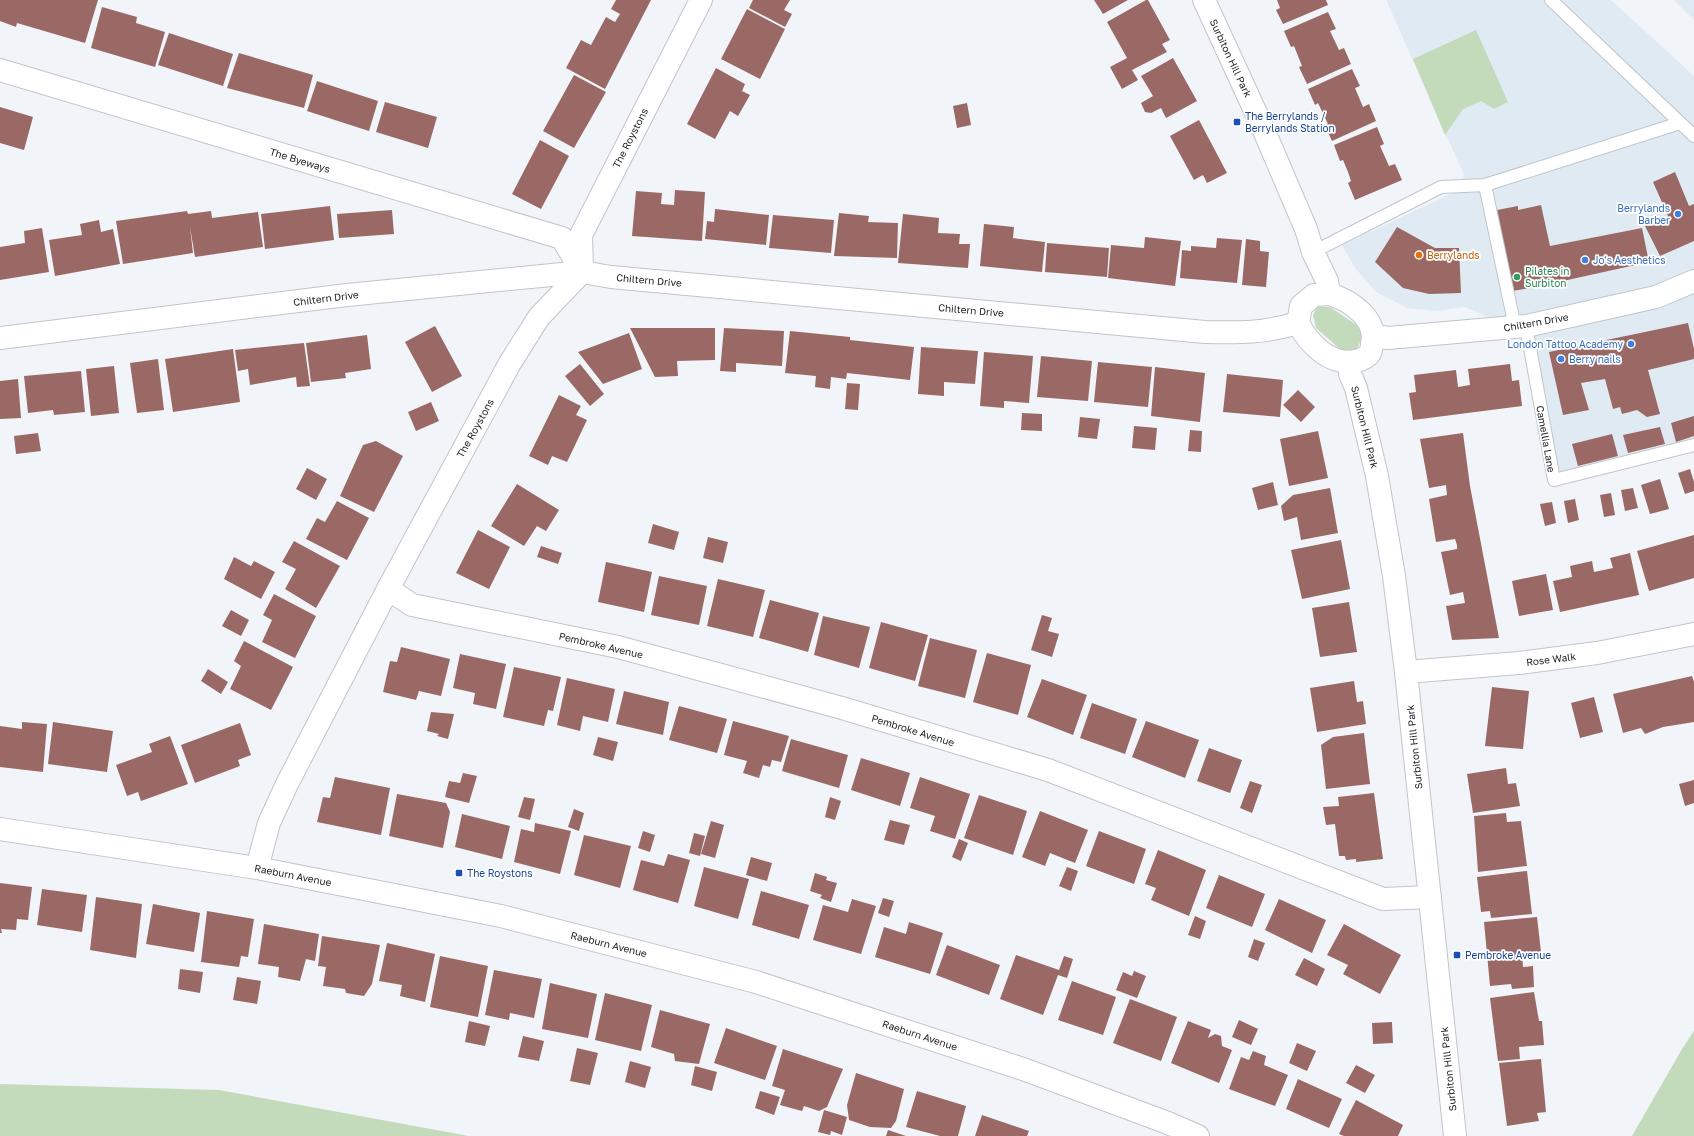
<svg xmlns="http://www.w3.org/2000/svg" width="1694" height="1136" viewBox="0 0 1694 1136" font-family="'Golos Text',sans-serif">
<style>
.built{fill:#e0eaf3}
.green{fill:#c3dbbb}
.building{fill:#9a6965}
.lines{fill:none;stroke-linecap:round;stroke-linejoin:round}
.lane-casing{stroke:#c1c5c9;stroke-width:14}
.street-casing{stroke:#c1c5c9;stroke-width:24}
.secondary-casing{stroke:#c1c5c9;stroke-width:24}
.lane{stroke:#fff;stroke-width:12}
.street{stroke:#fff;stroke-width:22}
.secondary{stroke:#fff;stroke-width:22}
.transit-dot{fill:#1a4fb4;stroke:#fff;stroke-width:1.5}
.shop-dot{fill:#3f7fe0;stroke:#fff;stroke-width:1.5}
.food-dot{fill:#e8710a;stroke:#fff;stroke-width:1.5}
.leisure-dot{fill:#2e9e5b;stroke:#fff;stroke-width:1.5}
.labels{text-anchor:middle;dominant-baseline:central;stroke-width:3.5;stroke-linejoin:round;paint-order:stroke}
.street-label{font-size:10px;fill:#222325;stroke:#fff}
.transit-label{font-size:10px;fill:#164399;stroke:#fff;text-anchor:start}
.shop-label{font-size:10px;fill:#366cbe;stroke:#fff;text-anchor:end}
.food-label{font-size:10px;fill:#c56008;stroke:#fff;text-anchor:start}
.leisure-label{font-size:10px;fill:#27864d;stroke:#fff;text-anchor:start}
</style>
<rect width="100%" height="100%" fill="#f1f5f9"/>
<path class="built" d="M1386 0H1611L1694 76V445L1556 478 1532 336 1465 307 1436 311 1407 308 1376 292 1355 268 1342 245 1459 190 1464 175Z
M1674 0H1694V20Z"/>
<path class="green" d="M1476 30 1508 102 1494 109 1481 101 1463 109 1445 135 1413 59Z
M1317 307H1330L1361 328V340L1357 349 1348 351 1341 350 1316 328 1313 315Z
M1694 1031V1136H1632L1682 1049Z
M0 1084 219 1090 469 1136H0Z"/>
<path class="building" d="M0 0H98L85 43 17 23 16 27 0 21Z
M616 0H651L605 89 566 68 581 40 591 45 606 17 615 22 620 14 611 9Z
M753 0H790L784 10 792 14 785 27 749 8Z
M1094 0H1128L1103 14Z
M1146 0H1148L1170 40 1162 44 1167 52 1132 70 1138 80 1122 89 1110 67 1127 58 1107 22Z
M1277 0H1326L1328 5 1283 24 1276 10 1280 8Z
M102 7 137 17 136 23 165 32 155 67 91 48Z
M747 9 785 29 760 79 721 59Z
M1328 12 1336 29 1330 31 1339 50 1344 48 1351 64 1307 84 1299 67 1302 66 1294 46 1291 47 1284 31Z
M169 33 233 54 223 86 158 65Z
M239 53 313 75 304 108 227 88Z
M1173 58 1197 101 1166 118 1161 108 1151 113 1145 112 1141 103 1153 96 1141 76Z
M716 68 745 84 742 91 750 95 738 116 730 111 715 139 687 124Z
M1352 69 1360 86 1355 88 1363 107 1369 104 1376 121 1332 141 1325 126 1328 124 1318 103 1315 105 1308 89Z
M574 75 606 92 574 148 543 131Z
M317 81 378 101 369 131 307 111Z
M385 102 437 117 428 148 376 132Z
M967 103 971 125 957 128 953 106Z
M0 107 33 117 24 150 0 143Z
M1199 120 1227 173 1207 183 1203 175 1194 180 1170 136Z
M1377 127 1384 144 1380 146 1385 157 1389 166 1395 164 1402 180 1355 200 1348 183 1351 181 1348 172 1343 160 1340 161 1334 145Z
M540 140 569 156 541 209 512 194Z
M1675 172 1689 206 1694 204V241L1660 256 1645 226 1668 216 1653 182Z
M675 190 705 192 702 241 632 236 636 191 662 193 661 204 674 205Z
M1541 205 1550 246 1642 228 1649 262 1536 287 1512 291 1492 211 1518 206V210Z
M330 206 334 240 265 249 261 214Z
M715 209 769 215 766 245 705 239 707 221 714 222Z
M392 210 394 234 339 238 337 214Z
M187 211 188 214 211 211 212 218 258 212 263 247 195 257 190 227 193 253 123 264 116 221Z
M839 213 869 216 868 222 898 223 897 258 834 256Z
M903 214 939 218 938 233 960 234 959 244H970L968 268 898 263Z
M773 215 834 220 831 253 769 248Z
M99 220 101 232 113 229 120 264 55 276 49 240 82 235 80 224Z
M984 224 1014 227 1013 238 1045 242 1042 272 980 266Z
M1397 227 1435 248H1459L1461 293 1429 294 1403 288 1375 262Z
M42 228 49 272 0 280V247L25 243 24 231Z
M1145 237 1181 241 1175 286 1108 278 1111 245 1144 248Z
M1217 238 1242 240 1237 283 1180 278 1182 250 1191 251V246L1216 248Z
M1246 239 1260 241V251L1269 252 1266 287 1242 285Z
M1047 243 1109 248 1107 277 1045 272Z
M1688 323 1694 349V359L1648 370 1660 414 1647 417 1637 410 1622 414 1620 407 1613 409 1605 379 1581 383 1589 410 1563 415 1549 352Z
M435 326 462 376 432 392 405 342Z
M630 328H715V360L677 361 678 376 655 377Z
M724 328 784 331 782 366 736 363V372L720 371Z
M790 331 850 337V340L914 347 910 380 847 373 846 379 831 377 830 389 815 387 816 376 785 373Z
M629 333 642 369 603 384 578 352Z
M367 335 371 369 345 373 346 378 311 382 306 343Z
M304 343 310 386 297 387 296 377 250 385 248 369 238 371 235 350Z
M921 347 978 351 975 384 944 382V396L918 394Z
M233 349 240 402 173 412 165 359Z
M984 352 1033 356 1029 403 1004 401V408L980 406Z
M1041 356 1092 361 1088 401 1037 397Z
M158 359 164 410 137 413 130 363Z
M1098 362 1152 367 1148 407 1094 402Z
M580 364 604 394 590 406 565 376Z
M1510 364 1512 381 1519 380 1522 406 1413 420 1409 393 1416 392 1414 375 1456 370 1458 387 1470 385 1468 369Z
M114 366 119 413 91 416 86 369Z
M1155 367 1205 373 1200 422 1151 416Z
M81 371 85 412 54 415 53 410 28 413 24 376Z
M1227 374 1283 380 1280 417 1223 412Z
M18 379 21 418 0 419V381Z
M847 383 860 384 858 410 845 409Z
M1298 390 1315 407 1301 422 1283 405Z
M559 395 581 406 576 415 587 420 567 462 552 456 548 465 529 456Z
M431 402 439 421 416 431 408 412Z
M1022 413 1042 414V431L1021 430Z
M1694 416V436L1676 442 1671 423Z
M1080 417 1100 419 1097 439 1078 437Z
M1134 426 1157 428 1155 450 1132 448Z
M1660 427 1665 444 1628 453 1623 435Z
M1190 430 1202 431 1201 452 1188 451Z
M1318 431 1328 478 1289 486 1280 439Z
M38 433 41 451 16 454 14 436Z
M1463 433 1470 486 1499 638 1452 640 1446 606 1465 603 1463 592 1450 595 1441 552 1457 549V545L1455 539 1436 542 1429 499 1447 495 1446 485 1429 488 1420 439Z
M1612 434 1618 456 1578 466 1572 444Z
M376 441 403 456 374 512 340 496 363 445Z
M307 468 327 479 316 500 296 489Z
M1690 469 1694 482V491L1685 494 1678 473Z
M1660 479 1669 509 1650 514 1641 485Z
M1273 482 1278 505 1258 510 1252 488Z
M517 484 559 510 546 531 537 526 524 546 491 526Z
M1330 488 1338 533 1301 540 1297 517 1284 521 1281 506 1293 495Z
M1633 488 1638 508 1625 511 1621 490Z
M1611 493 1615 515 1604 517 1600 495Z
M1575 499 1579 520 1568 523 1564 501Z
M337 501 369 518 347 560 306 539 317 518 325 522Z
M1552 502 1556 523 1545 526 1540 504Z
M653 524 679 532 674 550 648 543Z
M478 530 510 547 489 589 456 573Z
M1694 535V578L1649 591 1637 551Z
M708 537 728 542 723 563 703 558Z
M1341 540 1350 589 1302 599 1291 550Z
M294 541 340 566 316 608 285 589 296 569 282 562Z
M541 546 562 553 558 564 537 557Z
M1630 553 1639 595 1560 612 1553 581 1572 577 1570 566 1592 561 1594 572 1613 568 1610 558Z
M234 557 251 566 254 561 275 572 261 599 224 579Z
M606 562 652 572 644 612 598 602Z
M1546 574 1553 610 1519 616 1512 581Z
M659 576 707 586 699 625 651 615Z
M718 579 765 590 753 637 707 626Z
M274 594 316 616 295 658 262 642 272 620 263 615Z
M770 600 819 613 808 652 759 638Z
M1349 602 1357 652 1320 657 1312 608Z
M231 610 249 620 241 636 222 626Z
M1042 615 1052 618 1048 631 1059 634 1052 657 1031 650Z
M823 616 870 627 859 668 814 655Z
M881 622 928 635 915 681 869 668Z
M930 638 977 650 965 698 918 686Z
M244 641 293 667 271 710 230 689 241 666 234 661Z
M401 647 450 659 441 696 419 691 416 700 383 692 390 661 397 662Z
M987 653 1031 665 1018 715 973 702Z
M460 654 506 664 496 709 473 704 475 693 453 688Z
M514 667 561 677 553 711 548 710 544 726 503 717Z
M208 669 228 682 221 694 201 681Z
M1692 676 1694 682V722L1663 727 1645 734 1641 728 1623 733 1613 694Z
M567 678 615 689 608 722 583 716 580 731 557 725Z
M1042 679 1087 695 1073 735 1027 717Z
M1354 681 1357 702 1363 701 1366 724 1317 732 1310 688Z
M1492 687 1529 691 1523 749 1485 746Z
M624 691 669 702 663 735 616 724Z
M1594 697 1603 732 1580 738 1571 703Z
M1092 703 1137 719 1125 754 1080 738Z
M679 706 727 719 717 753 669 740Z
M431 712 454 714 448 739 437 736 439 734 427 731Z
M733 721 789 736 781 762 772 760 770 767 763 765 759 778 743 773 747 761 724 755Z
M1146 721 1199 740 1185 778 1132 757Z
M22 722 47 724 43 772 0 767V726L22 729Z
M53 722 113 731 107 772 48 764Z
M240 723 251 755 238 760 240 766 195 783 181 745Z
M1364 733 1370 784 1326 789 1321 745 1333 737Z
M170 736 188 784 141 801 138 792 127 796 116 765 152 752 149 744Z
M598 737 618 742 613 761 593 755Z
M791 739 848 755 839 788 782 771Z
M1209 748 1242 760 1230 793 1197 781Z
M861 758 910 773 900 806 851 790Z
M1506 768 1508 784 1516 783 1520 806 1473 813 1467 774Z
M463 773 477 776 469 803 445 797 449 781 460 783Z
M335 777 390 788 381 835 317 822 323 797 330 798Z
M920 777 970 794 955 839 930 831 935 816 910 808Z
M1694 780V803L1685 806 1679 784Z
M1250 781 1262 785 1252 813 1240 808Z
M1374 793 1383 859 1356 862V859L1346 860 1345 856H1339L1335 824 1326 825 1323 807 1339 806 1338 797Z
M397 794 446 803 450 812 443 848 389 836Z
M979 795 1027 811 1013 855 964 838Z
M524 797 535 799 530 820 518 817Z
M830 797 841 801 835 820 825 817Z
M574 809 584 813 579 831 568 827Z
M1040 811 1088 830 1075 863 1050 853 1045 866 1022 857Z
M1506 813 1507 822 1521 821 1527 866 1478 872 1474 816Z
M462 814 510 826 502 859 455 847Z
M890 820 910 825 904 845 884 840Z
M711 821 724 825 715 858 701 854Z
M535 823 571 831 560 874 514 862 521 829 534 832Z
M643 831 655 835 650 852 638 848Z
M1099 831 1146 849 1134 884 1086 866Z
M694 833 705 836 700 856 689 853Z
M584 835 631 846 620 888 574 875Z
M959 839 968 843 961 861 952 857Z
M1158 850 1206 870 1189 916 1151 900 1156 888 1145 884Z
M668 854 690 860 678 903 633 890 641 860 664 866Z
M751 857 772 863 767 881 746 875Z
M704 867 749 879 738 919 694 906Z
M1067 867 1078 871 1071 891 1059 886Z
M1527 871 1532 914 1491 918 1490 911 1481 912 1477 877Z
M815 873 827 877 826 880 837 883 831 902 820 898 822 895 810 891Z
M1219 875 1265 894 1252 927 1206 908Z
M0 883 32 887 28 920 17 919 16 930 1 929 2 933H0Z
M42 889 87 895 82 932 37 925Z
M761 891 809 905 799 939 752 925Z
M96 897 142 904 136 958 90 950Z
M883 898 894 901 889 917 878 913Z
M852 899 876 906 861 954 813 940 823 905 848 912Z
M1279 899 1326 920 1312 953 1265 930Z
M153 904 200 913 194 952 146 944Z
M207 911 254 919 248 957 241 956 239 967 201 962Z
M1195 916 1206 921 1200 939 1188 935Z
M1537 917 1541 952 1522 954 1523 967 1533 966 1534 987 1512 989 1511 984 1490 986 1484 922Z
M909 922 943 933 930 974 875 957 884 927 906 934Z
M264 924 319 934 315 961 306 959 300 981 278 977 279 967 258 964Z
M1344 924 1401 955 1380 994 1343 974 1348 965 1327 955Z
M322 936 380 945 372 984 364 996 346 993 345 989 323 986 326 967 318 966Z
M1254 939 1265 943 1258 961 1248 957Z
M387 943 435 954 425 1002 400 996 402 985 379 981Z
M947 945 1000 965 989 995 936 975Z
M1016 955 1059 970 1064 956 1073 959 1067 978 1058 975 1043 1015 1000 999Z
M440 956 488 966 478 1017 430 1007Z
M1304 958 1325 969 1317 986 1295 975Z
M180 969 203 972 200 993 178 989Z
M494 970 542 979 534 1018 510 1013 509 1020 485 1015Z
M1134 971 1146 976 1137 998 1116 990 1123 972 1132 976Z
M237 977 261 981 257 1004 233 1000Z
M1072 981 1116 997 1103 1035 1058 1020Z
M550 983 597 994 588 1038 542 1029Z
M1534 992 1539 1021H1542L1544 1045 1519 1047 1520 1059 1498 1061 1490 998Z
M605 993 652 1005 641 1051 595 1040Z
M1130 999 1177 1017 1161 1061 1113 1043Z
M660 1010 710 1024 699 1064 675 1061 674 1054 651 1047Z
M1239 1020 1258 1029 1251 1045 1232 1037Z
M469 1021 490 1026 485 1046 465 1042Z
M1188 1021 1211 1030 1208 1038 1215 1034 1221 1036 1222 1046 1232 1050 1219 1083 1171 1063Z
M1392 1022 1393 1043 1373 1044 1372 1023Z
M726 1028 777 1046 765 1080 714 1063Z
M523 1036 544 1041 539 1061 518 1057Z
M1297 1043 1316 1051 1307 1071 1289 1063Z
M577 1048 598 1053 590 1085 570 1081Z
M783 1049 843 1069 827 1107 819 1111 804 1106 802 1111 780 1105 785 1090 772 1086Z
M1253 1051 1266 1056 1264 1065 1288 1075 1275 1106 1229 1089 1241 1057 1249 1060Z
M1541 1059 1546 1112 1537 1113 1539 1121 1507 1126 1499 1063Z
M630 1061 651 1067 645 1088 625 1082Z
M1356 1065 1375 1075 1365 1093 1346 1083Z
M695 1066 717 1072 712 1091 691 1085Z
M856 1073 904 1089 896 1121 891 1128 870 1127 849 1120 847 1105Z
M1298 1079 1342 1099 1329 1128 1286 1109Z
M760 1091 780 1097 774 1115 755 1108Z
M917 1091 966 1106 958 1136H940L906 1127Z
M1356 1100 1403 1125 1398 1136H1344L1339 1134Z
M824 1110 847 1117 842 1135 831 1131 830 1135 818 1132Z
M982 1115 1029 1131 1027 1136H975Z
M888 1130 906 1136H886Z"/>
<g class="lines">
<g class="lane-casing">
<path id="lane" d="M1551 0 1694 136
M1313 252 1441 187 1485 185
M1526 326 1554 480 1694 445
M1515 327 1485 185 1680 123"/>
</g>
<g class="street-casing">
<path id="street" d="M0 70 562 238 582 272
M1374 336 1388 338 1526 326 1656 297 1694 281
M0 338 347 295 582 272 611 277 1205 332C1240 333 1264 333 1298 323
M388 589 412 605 618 647 842 708 1048 770 1383 899 1430 897
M1406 672 1519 663 1597 653 1694 634"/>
</g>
<g class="secondary-casing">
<path id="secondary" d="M1204 0 1262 126 1306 229 1313 252 1327 281 1329 294
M1329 294C1350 300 1378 319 1372 344 1372 346 1371 350 1370 353 1367 358 1360 360 1355 361 1330 366 1308 343 1298 323L1301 306 1314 295Z
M1351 362 1350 374 1356 388 1377 476 1394 576 1406 672 1455 1136
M0 829 257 868 501 916 756 982 1023 1069 1168 1123 1198 1136
M257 868 269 823 287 784 388 589 510 363 539 317 582 272 581 235 701 0"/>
</g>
<use href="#lane" class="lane"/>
<use href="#street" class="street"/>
<use href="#secondary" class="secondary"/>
</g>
<g class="transit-dot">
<rect x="1233" y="118" width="8" height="8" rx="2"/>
<rect x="455" y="869" width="8" height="8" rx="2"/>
<rect x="1453" y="951" width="8" height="8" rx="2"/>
</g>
<g class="shop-dot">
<circle cx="1678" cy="214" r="4"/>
<circle cx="1585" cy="260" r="4"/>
<circle cx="1631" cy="344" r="4"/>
<circle cx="1561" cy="359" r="4"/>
</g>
<circle class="food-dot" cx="1419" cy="255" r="4"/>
<circle class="leisure-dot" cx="1517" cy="277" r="4"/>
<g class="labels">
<g class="street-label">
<text transform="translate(1231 58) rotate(65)">Surbiton Hill Park</text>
<text transform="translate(630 138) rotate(-63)">The Roystons</text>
<text transform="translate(300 160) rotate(17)">The Byeways</text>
<text transform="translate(649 280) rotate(5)">Chiltern Drive</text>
<text transform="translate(326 298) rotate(-7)">Chiltern Drive</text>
<text transform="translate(971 310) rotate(5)">Chiltern Drive</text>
<text transform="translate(1536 322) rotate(-10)">Chiltern Drive</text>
<text transform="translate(1365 427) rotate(76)">Surbiton Hill Park</text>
<text transform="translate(475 428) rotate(-61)">The Roystons</text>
<text transform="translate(1546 439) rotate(80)">Camellia Lane</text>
<text transform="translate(601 645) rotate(13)">Pembroke Avenue</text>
<text transform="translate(1551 659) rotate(-7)">Rose Walk</text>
<text transform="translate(913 730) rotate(17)">Pembroke Avenue</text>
<text transform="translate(1414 747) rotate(-96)">Surbiton Hill Park</text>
<text transform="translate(293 875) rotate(11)">Raeburn Avenue</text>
<text transform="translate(609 944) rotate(14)">Raeburn Avenue</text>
<text transform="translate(920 1035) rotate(18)">Raeburn Avenue</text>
<text transform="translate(1448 1069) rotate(-96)">Surbiton Hill Park</text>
</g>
<g class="transit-label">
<text x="1245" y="116">The Berrylands /<tspan x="1245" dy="12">Berrylands Station</tspan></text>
<text x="467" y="873">The Roystons</text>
<text x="1465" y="955">Pembroke Avenue</text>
</g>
<g class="shop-label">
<text x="1670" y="208">Berrylands<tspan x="1670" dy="12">Barber</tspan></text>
<text x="1593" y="260" text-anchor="start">Jo's Aesthetics</text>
<text x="1623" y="344">London Tattoo Academy</text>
<text x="1569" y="359" text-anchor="start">Berry nails</text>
</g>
<g class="food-label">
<text x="1427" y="255">Berrylands</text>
</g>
<g class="leisure-label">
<text x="1525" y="271">Pilates in<tspan x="1525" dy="12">Surbiton</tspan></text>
</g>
</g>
</svg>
